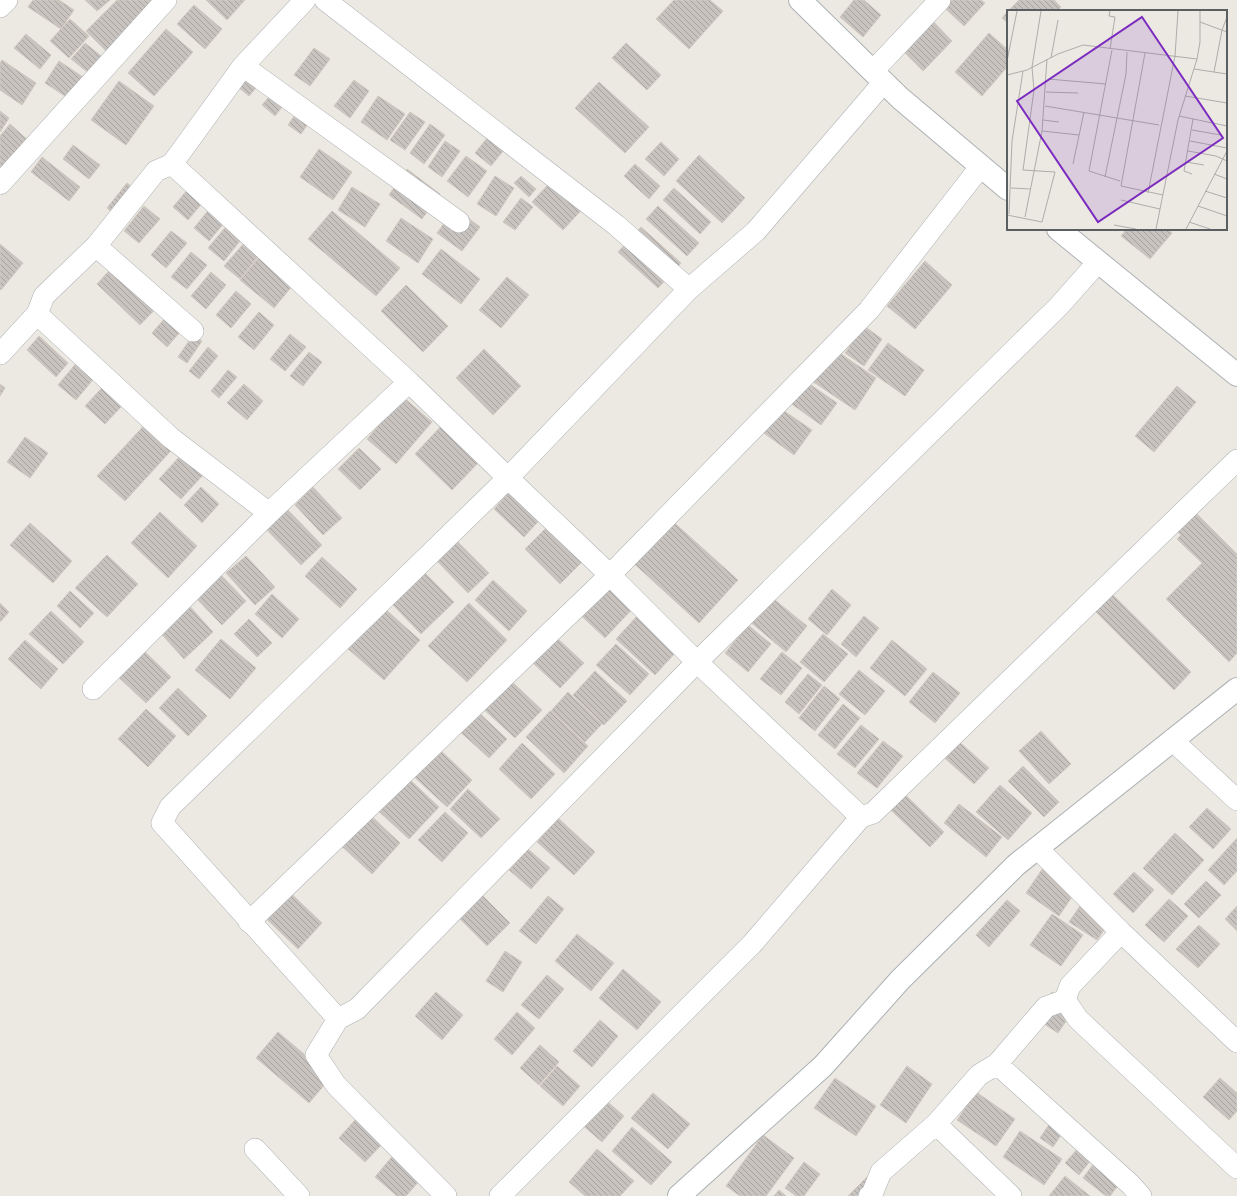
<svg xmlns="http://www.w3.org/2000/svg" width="1237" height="1196" viewBox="0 0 1237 1196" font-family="'Alegreya Sans',sans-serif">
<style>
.building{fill:url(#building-back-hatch);stroke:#d1c9c0}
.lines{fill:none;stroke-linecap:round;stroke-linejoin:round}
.minor-casing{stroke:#adb1b4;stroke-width:22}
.tertiary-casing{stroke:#adb1b4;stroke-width:24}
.minor{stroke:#fff;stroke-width:21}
.tertiary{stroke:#fff;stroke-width:22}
.inset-road{fill:none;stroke:#aeadab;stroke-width:1}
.view{fill:#7b2cbf;fill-opacity:0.15;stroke:#7b2cbf;stroke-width:2}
.inset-edge{fill:none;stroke:#5a5f62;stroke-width:2}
</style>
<defs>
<pattern id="building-back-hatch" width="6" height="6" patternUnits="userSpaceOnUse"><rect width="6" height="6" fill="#c8c3bf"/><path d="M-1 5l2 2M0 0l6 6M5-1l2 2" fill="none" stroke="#a5a29f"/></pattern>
</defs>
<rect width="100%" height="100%" fill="#ece8e2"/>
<path class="building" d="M33 0H59L74 10 61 29 28 7Z
M85 0H110L97 11Z
M117 0H156L109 54 86 31Z
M206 0H245L227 20Z
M674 0H710L723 11 689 49 656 19Z
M854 0H864L881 15 863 37 840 17Z
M936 0H981L985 3 964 26Z
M1019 0H1054L1061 7 1057 11H1008Z
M194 5 222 29 205 49 177 24Z
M1008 11V23L1002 18Z
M925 13 952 41 923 71 895 43Z
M70 19 89 36 69 58 50 41Z
M166 29 193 52 154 96 128 73Z
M989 33 1008 50V66L982 96 955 72Z
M26 34 51 55 40 69 14 48Z
M85 43 105 59 91 75 71 59Z
M626 43 661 75 647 90 612 58Z
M314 48 330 59 310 86 294 75Z
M2 60 36 83 22 105 0 90V63Z
M59 61 86 79 71 100 45 83Z
M227 78 263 80 249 96Z
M354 80 369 91 350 118 334 106Z
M119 81 154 106 126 145 91 120Z
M599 82 649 127 625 153 575 108Z
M280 84 292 94 275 116 262 105Z
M378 96 405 114 387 140 361 122Z
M301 106 314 115 301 134 288 125Z
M0 111 9 118 0 132Z
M410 112 425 122 405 150 390 140Z
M10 124 30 142 5 172 0 167V136Z
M430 124 445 135 424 164 410 153Z
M496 127 512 140 491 166 475 153Z
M445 141 460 151 442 177 428 167Z
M661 142 679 159 664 176 645 159Z
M73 145 100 165 89 179 63 159Z
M319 149 352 172 333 200 300 177Z
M699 155 745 198 722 223 676 181Z
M466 156 487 171 468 197 447 181Z
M42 157 80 187 69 201 31 172Z
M635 164 660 186 649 199 624 176Z
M407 169 440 194 422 219 389 195Z
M495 176 514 188 496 216 477 204Z
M521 176 536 189 529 197 514 183Z
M555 177 586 205 563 230 532 202Z
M127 183 143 196 123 221 107 208Z
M193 183 209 195 188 220 173 207Z
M352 187 380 204 365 227 338 210Z
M674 188 711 222 700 234 663 200Z
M521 198 533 207 515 230 503 222Z
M214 203 230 216 209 241 194 228Z
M144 206 160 219 139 243 124 231Z
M658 206 699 243 687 256 646 219Z
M455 208 480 227 462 251 437 233Z
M332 211 400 268 376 296 308 239Z
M401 218 433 239 418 263 386 241Z
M229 223 244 236 224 261 208 248Z
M641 227 681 263 658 288 618 252Z
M1127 229H1168L1172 233 1150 259 1121 236Z
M171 231 187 243 166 268 151 255Z
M245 242 260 254 240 279 224 266Z
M0 244 23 263 1 290 0 289Z
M441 249 480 279 461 304 422 274Z
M191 252 207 265 187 289 171 277Z
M259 257 293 285 274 308 240 280Z
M119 260 163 301 140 325 97 284Z
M925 261 952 285 915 329 887 306Z
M211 272 226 285 206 309 191 296Z
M507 277 529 295 501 328 479 310Z
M406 285 448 326 423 352 381 311Z
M236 291 251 304 231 328 216 315Z
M172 310 187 324 167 347 152 333Z
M259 312 274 325 254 350 238 337Z
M864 326 882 339 864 366 845 353Z
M290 334 306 347 285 371 270 359Z
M193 335 202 341 187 363 178 357Z
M39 336 68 363 56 377 27 350Z
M888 343 924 370 905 396 868 370Z
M208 347 218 356 199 379 189 371Z
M831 347 876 378 855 410 809 379Z
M484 349 521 386 493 415 456 378Z
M309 352 322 362 303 386 290 376Z
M83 355 101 370 76 400 58 385Z
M228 370 237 377 219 398 211 391Z
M113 376 133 394 105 424 85 406Z
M798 376 837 403 821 425 782 397Z
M0 384 5 388 0 396Z
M244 384 263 401 247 420 227 403Z
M1177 386 1196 402 1154 452 1135 436Z
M403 397 432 422 396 464 367 439Z
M774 404 812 430 794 455 757 428Z
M152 417 179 442 125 501 97 476Z
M443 424 481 460 452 490 415 454Z
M25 437 48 453 30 478 7 462Z
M359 448 381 469 360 490 338 469Z
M181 455 203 475 181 499 159 479Z
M201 487 219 504 202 523 184 505Z
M313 487 342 518 323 535 295 505Z
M514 487 545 514 524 537 494 509Z
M1182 499 1237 554V653L1229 662 1166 599 1202 563 1177 539 1181 535 1171 526Z
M285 507 322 545 301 565 264 527Z
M160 512 197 546 168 578 131 543Z
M668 517 738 580 699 623 629 559Z
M552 522 587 557 560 584 525 549Z
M30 523 72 561 53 583 10 545Z
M454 538 489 573 468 593 434 558Z
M107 555 138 584 107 617 75 588Z
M246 556 275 587 255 605 226 573Z
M322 557 357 589 340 608 305 576Z
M423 571 454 602 421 634 391 603Z
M219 573 246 601 222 625 194 596Z
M603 573 637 604 605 638 572 607Z
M493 580 527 611 509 631 475 600Z
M1103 585 1191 672 1174 690 1086 602Z
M832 589 851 605 827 635 808 619Z
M70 591 94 613 80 628 57 606Z
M272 594 299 619 282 638 255 614Z
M770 596 807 626 786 652 749 621Z
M186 602 213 632 184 659 157 629Z
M0 603 9 612 0 622Z
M469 603 507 640 467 682 428 646Z
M384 608 420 640 384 680 348 649Z
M51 611 84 642 63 664 29 634Z
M638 615 677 651 655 675 616 639Z
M864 616 879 628 856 657 841 644Z
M249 619 272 643 257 657 234 634Z
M748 625 771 644 748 672 725 653Z
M823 634 848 654 824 682 800 662Z
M557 638 584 663 560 688 533 663Z
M221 639 256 668 230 699 195 670Z
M25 640 58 669 41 689 8 659Z
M892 640 927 669 905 696 870 668Z
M616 644 649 674 630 695 596 665Z
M140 647 171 677 146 703 114 673Z
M782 652 802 668 781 695 760 679Z
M859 670 885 691 865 715 839 694Z
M595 671 627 701 604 725 573 695Z
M933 672 960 693 935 723 909 702Z
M808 674 822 685 799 714 785 702Z
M506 676 542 710 515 738 479 705Z
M824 686 840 699 815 731 799 718Z
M178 688 207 716 188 736 159 708Z
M568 692 602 724 585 742 551 711Z
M843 704 860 718 835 749 818 735Z
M146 709 176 736 148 767 118 739Z
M475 709 507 739 489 758 456 728Z
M550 711 588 746 564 773 526 737Z
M861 725 879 739 855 768 837 754Z
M947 731 989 768 974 784 932 747Z
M1041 731 1071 764 1049 784 1019 751Z
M883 741 903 756 877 788 857 773Z
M522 743 555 774 531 799 499 769Z
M437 747 472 780 447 807 411 774Z
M1023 766 1059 802 1044 817 1008 781Z
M406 776 439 807 409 839 375 808Z
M895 785 944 832 930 847 880 800Z
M1000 785 1032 813 1008 840 976 812Z
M468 789 500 819 481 838 450 809Z
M959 804 1002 837 986 857 944 823Z
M1207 808 1231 829 1213 849 1189 827Z
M366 811 400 843 372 874 337 842Z
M445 812 468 833 442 862 418 840Z
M558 818 595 852 574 875 537 842Z
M1175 833 1204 860 1172 895 1143 868Z
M1237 838V871L1224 885 1208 870Z
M528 849 550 868 531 889 509 870Z
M1043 868 1076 891 1059 916 1026 893Z
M1134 872 1154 890 1133 913 1113 894Z
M1206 881 1221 895 1199 918 1184 904Z
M281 884 322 923 298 949 257 910Z
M474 887 510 923 487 946 451 910Z
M548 896 564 909 536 944 519 931Z
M1169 899 1188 916 1164 942 1145 925Z
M1007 900 1020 911 989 947 976 935Z
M1082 903 1110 922 1097 940 1069 922Z
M1237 906V931L1225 919Z
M1052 914 1083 935 1061 966 1030 945Z
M1199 925 1220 944 1198 968 1176 949Z
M577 934 614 963 591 991 555 961Z
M505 951 522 962 503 992 486 981Z
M623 969 661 1002 637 1030 599 998Z
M547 975 564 989 539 1019 521 1005Z
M436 992 463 1015 442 1040 415 1016Z
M1052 992 1075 1008 1058 1033 1035 1018Z
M517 1012 535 1028 512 1055 494 1039Z
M600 1020 618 1036 592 1067 573 1051Z
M278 1032 331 1077 309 1103 256 1058Z
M540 1045 559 1062 539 1085 520 1068Z
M557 1066 580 1086 563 1106 540 1086Z
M907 1066 932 1084 906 1123 880 1105Z
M835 1078 876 1106 856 1136 814 1108Z
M1220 1078 1237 1093V1111L1229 1120 1203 1097Z
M595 1091 624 1116 602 1142 573 1117Z
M976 1092 1015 1119 996 1146 957 1120Z
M653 1093 690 1124 668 1149 631 1118Z
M363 1111 390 1136 365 1162 339 1138Z
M1058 1111 1071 1120 1053 1147 1040 1138Z
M632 1127 672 1162 651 1185 612 1151Z
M1020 1131 1062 1159 1044 1185 1003 1157Z
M763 1135 794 1158 766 1196H740L726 1186Z
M1086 1139 1099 1150 1079 1175 1065 1163Z
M400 1147 428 1171 406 1196H397L375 1177Z
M597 1149 634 1181 620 1196H585L569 1182Z
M1100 1155 1126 1175 1110 1196H1106L1083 1178Z
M804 1162 820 1174 804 1196H796L785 1188Z
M1065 1176 1090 1196H1049Z
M867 1177 884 1193 882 1196H848Z
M779 1190 786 1196H774Z"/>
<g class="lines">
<g class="minor-casing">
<path id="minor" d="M325 0 616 225 689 289
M0 7 7 0
M243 66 459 222
M873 71 940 0
M172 164 409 382 508 478 610 575 697 662 861 817
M0 184 166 0
M96 246 193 331
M37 314 171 438 269 513
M0 354 37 314 44 296 96 246 156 171 172 164 243 66 305 0
M93 689 269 513 409 382
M1172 740 1237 800
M1037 848 1121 932 1237 1042
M249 922 610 575 869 310 981 166
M1065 1000 1078 1019 1237 1168
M1065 1000 1070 986 1121 932
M338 1019 162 823 170 807 508 478 689 289 756 231 884 82
M997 1064 1130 1184 1141 1196
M936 1124 1011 1196
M255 1149 299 1196
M446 1196 336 1085 316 1055 338 1019 357 1009 697 662 1059 306 1098 262
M500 1196 752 944 861 817 873 813 1237 460
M869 1196 872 1194 881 1172 936 1124 979 1075 997 1064 1046 1007 1065 1000"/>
</g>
<g class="tertiary-casing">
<path id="tertiary" d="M800 0 900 98 1008 189
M1058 229 1237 375
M679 1196 823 1066 900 980 1016 865 1237 689"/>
</g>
<use href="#minor" class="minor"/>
<use href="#tertiary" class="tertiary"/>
</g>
<g transform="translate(1007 10)">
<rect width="220" height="220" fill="#ece8e2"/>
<path class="inset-road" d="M193 12 220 22M103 39 108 7 102 6 103 1M105 40 82 161 113 171M138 43 114 176 156 185M44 48 51 10M0 51 10 1M187 59 220 64M207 62 215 20 220 7M0 65 20 60 51 44 76 35 190 49M0 68V85M41 69 99 74M39 82 71 83M178 86 220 93M38 96 152 115M172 106 220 116M36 110 52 112M185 120 214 125M35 121 72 125M183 131 220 138M181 141 209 146 220 151M179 152 197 155M66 154 77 102M185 164 177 161 186 109M207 164 220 169M98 167 119 64 120 42M4 178 24 179M198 181 220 188M141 183 168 46 171 1M114 190 153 199M191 196 220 206M2 204 5 131 16 61M0 205 35 212 48 162 16 160 27 80 25 57 34 1M18 207 35 121 40 49M182 212 203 219M107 215 129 219M149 219 171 110 190 49 193 32V1M179 219 220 141"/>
<path class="view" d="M135 7 216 128 91 212 10 91Z"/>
<rect width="220" height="220" class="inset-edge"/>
</g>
</svg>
